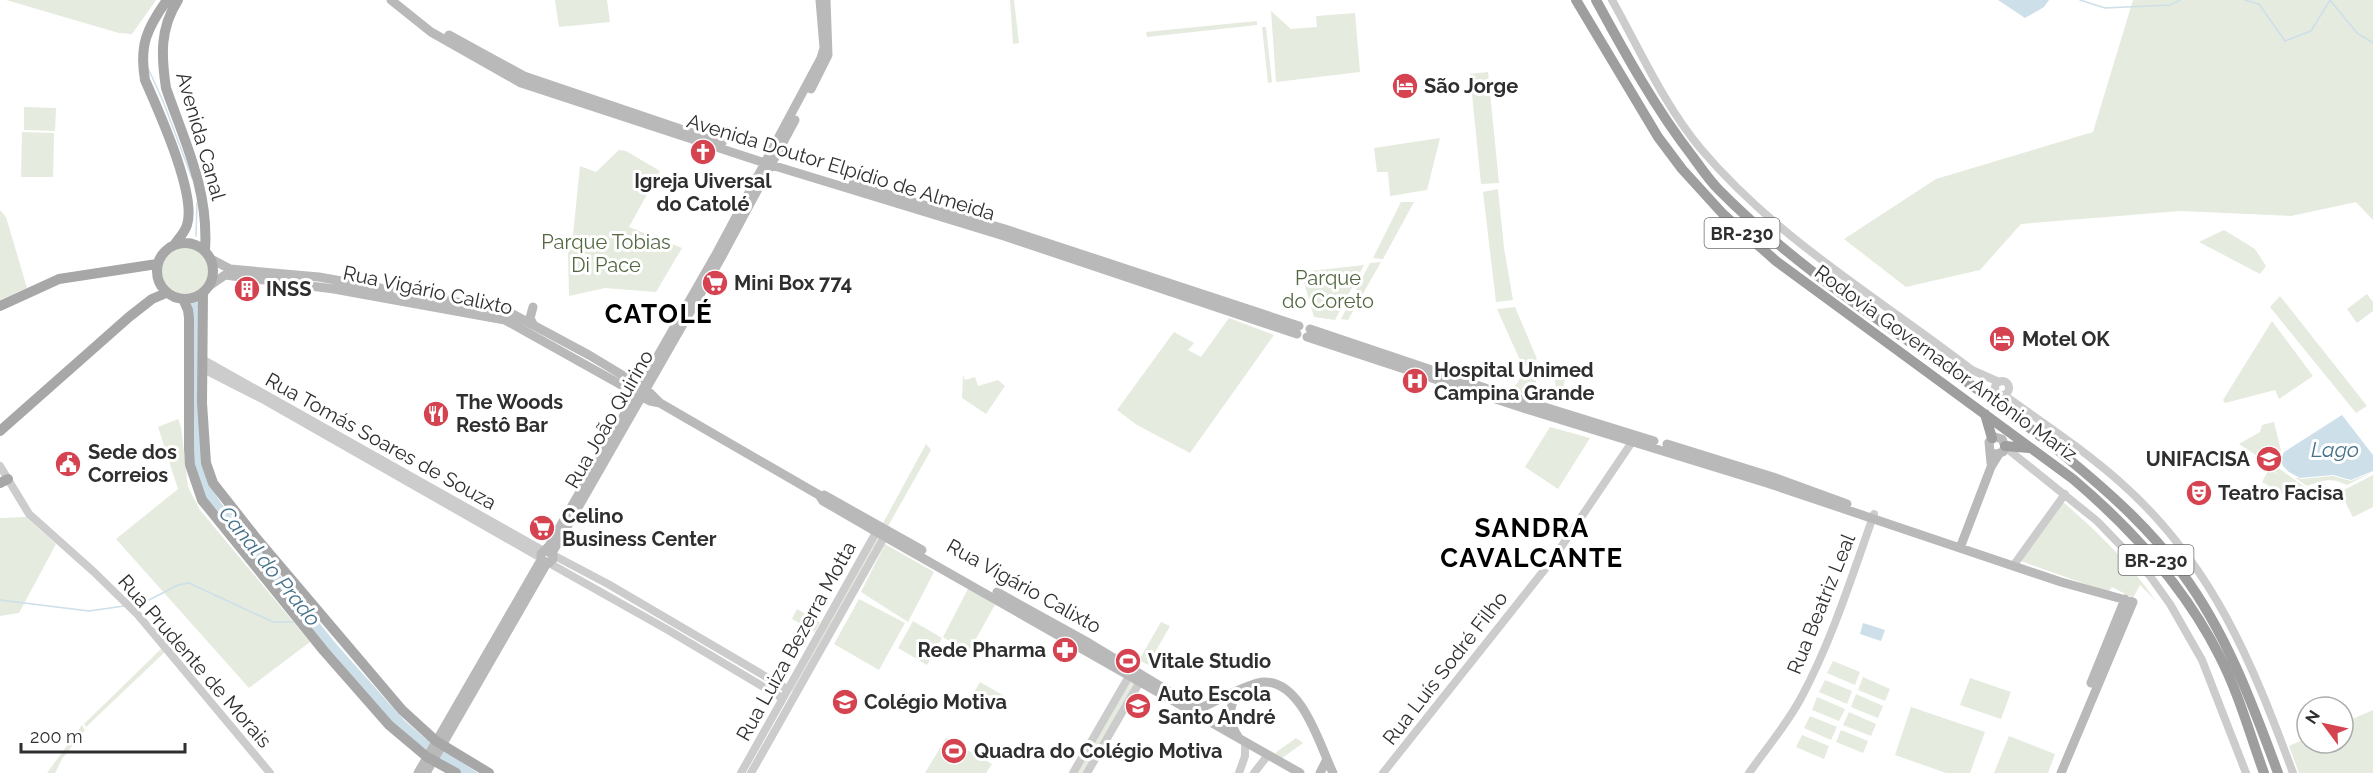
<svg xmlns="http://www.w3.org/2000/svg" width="2373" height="773" viewBox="0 0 2373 773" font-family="Raleway,sans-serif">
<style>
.green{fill:#e5ebde}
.water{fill:#cddfe9}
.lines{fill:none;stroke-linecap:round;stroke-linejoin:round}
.stream{stroke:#cddfe9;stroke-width:1.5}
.tertiary{stroke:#ccc;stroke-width:8}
.secondary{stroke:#b9b9b9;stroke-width:9}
.primary{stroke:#a7a7a7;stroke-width:10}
.trunk{stroke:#9e9e9e;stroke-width:10}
.labels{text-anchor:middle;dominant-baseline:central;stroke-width:6;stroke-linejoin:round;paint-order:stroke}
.shield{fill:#fff;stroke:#6d6d6d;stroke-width:1.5}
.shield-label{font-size:18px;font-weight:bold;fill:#2f2f2f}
.poi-label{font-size:20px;font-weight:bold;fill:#2f2f2f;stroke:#fff;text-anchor:start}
.street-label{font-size:20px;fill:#2f2f2f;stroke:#fff}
.park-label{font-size:20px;fill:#536741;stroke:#fff}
.water-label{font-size:21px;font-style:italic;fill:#45718a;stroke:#fff}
.district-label{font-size:26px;font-weight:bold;letter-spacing:1.5px;fill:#000;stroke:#fff}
</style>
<rect width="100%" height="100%" fill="#fff"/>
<path class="green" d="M6 0H156L132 34 119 33Z
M555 0H607L610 22 559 27Z
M1010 0H1014L1019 43 1013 44Z
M2133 0H2373V220L2356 202 2291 216 2180 211 2021 224 1980 270 1906 287 1844 239 1936 179 2093 132Z
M1271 11 1291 29 1317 27 1316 16 1355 13 1360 72 1276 82Z
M1257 21V25L1147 37 1146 32Z
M1262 27H1266L1272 82 1268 83Z
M1488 72 1499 183 1481 184 1470 74Z
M24 107 56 108 55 131 24 130Z
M22 132 54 133 53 177H21Z
M1440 138 1427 190 1390 196 1388 172H1377L1374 148Z
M619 150 626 151 660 171 629 227 682 248 656 292 605 288 569 296 568 253 572 245 580 166 596 172Z
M1498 189 1504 248 1513 300 1496 302 1483 192Z
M1401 202H1414L1383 259 1373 258Z
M0 210 6 217 27 288 0 300Z
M2224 230 2255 249 2266 266 2260 274 2199 242Z
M161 271a24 24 0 1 1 48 0a24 24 0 1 1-48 0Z
M1381 262 1348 320 1341 319 1370 263Z
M1364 265 1335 320 1314 317 1301 272Z
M2367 294 2373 302V311L2357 323 2347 309Z
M2280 296 2367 406 2356 413 2270 307Z
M1515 307 1537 359 1523 367 1497 309Z
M1229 318 1274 335 1190 453 1137 425 1117 410 1174 332 1194 343 1188 350 1201 357Z
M2272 321 2313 376 2279 399 2275 390 2225 403 2223 400Z
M1567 367 1561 402H1558L1553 368Z
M1534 370 1536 383 1533 384 1539 404 1508 394 1518 382 1523 372Z
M963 375 965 380 975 377 978 386 998 380 1005 386 986 414 962 398Z
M178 419 181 427 188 487 200 510 310 642 249 688 116 539 178 489 158 427Z
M2274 422 2281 451 2269 464 2239 444 2260 432 2262 425Z
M1550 427 1590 438 1558 489 1525 467Z
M926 444 931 450 887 528 882 525Z
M2273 464 2306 488 2305 493 2296 495 2300 488 2298 487 2291 499 2262 482 2269 469 2280 476 2270 468Z
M2373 472 2347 485C2332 477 2323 480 2307 486L2294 477 2301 479 2333 476 2351 481Z
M2373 475V507L2353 517 2340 492Z
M2063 502C2098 532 2130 564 2156 601L2140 585 2133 598 2112 587 2108 592 2018 560Z
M26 517 56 544 19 613 0 616V518Z
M877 534 882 537 794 692 789 689Z
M885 544 934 572 908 622 861 592Z
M969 587 996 603 968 653 943 637Z
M859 599 905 623 879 670 834 644Z
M797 609 820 622 815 632 792 619Z
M913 621 942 638 927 665 898 648Z
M1161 622 1170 626 1148 665 1139 660Z
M163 647 166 651 86 727 84 724Z
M1833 661 1860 672 1855 685 1827 673Z
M1863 677 1890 689 1885 701 1858 690Z
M1970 678 2011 692 2001 719 1960 705Z
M1129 679 1137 684 1086 773H1074Z
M1825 680 1852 691 1847 704 1819 692Z
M980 682 1006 697 1000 706 984 697 978 707 969 701Z
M1856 694 1883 706 1878 718 1851 707Z
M1817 697 1845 709 1839 721 1812 710Z
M1911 707 1985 732 1970 773H1946L1895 755Z
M2373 710V773H2299L2289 746 2307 738V743H2343V723Z
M1849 712 1876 724 1871 736 1843 725Z
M1810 716 1837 727 1831 740 1804 728Z
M82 725 85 730 62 759 55 773H47Z
M1841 730 1868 741 1863 753 1836 742Z
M1802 735 1829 746 1824 759 1796 747Z
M2009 736 2055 754 2048 773H1994Z
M946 738 992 764 986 773H925Z
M1296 738 1303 743 1282 758 1275 753Z"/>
<path class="water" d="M1998 0H2049L2044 7 2025 18Z
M198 302 211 487 221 503 338 646 404 720 426 739 478 773H460L397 730 317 639 203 496 195 471 188 304Z
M2342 415 2373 455V471L2351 480 2333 475 2300 478 2289 472 2283 466 2281 459 2284 452Z
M1863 623 1885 630 1881 641 1860 634Z"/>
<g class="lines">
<path class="stream" d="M2080 0 2105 8 2170 5 2180 0
M2245 0 2259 4 2285 41 2311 31 2330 0 2357 33 2373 43
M147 66 163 101 192 178
M196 236 197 203
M0 600 89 611 124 606
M147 601 178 585 189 583 273 622H293"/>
<path class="tertiary" d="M1612 0C1640 50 1664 105 1701 149 1777 239 1880 299 1972 370L1999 382
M202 359 544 551
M203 369 264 400 541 558
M1995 388a7 7 0 1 1 14 0a7 7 0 1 1-14 0Z
M2004 395C2043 423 2084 450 2120 482 2212 563 2252 662 2293 773
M2005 447 2097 521 2150 576 2170 604 2202 660 2246 773
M0 466 29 514 94 572 138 615 270 773
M553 555 608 584 787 689
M549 563 668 630 782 698
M2013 566 2065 494
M741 773 879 527
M751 773 886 534
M1073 773 1132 671
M1087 773 1142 678
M1239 773 1245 756V742
M1254 773 1268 755
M1383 773 1553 559 1634 439
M1749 773C1766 749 1787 724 1801 698 1832 640 1852 576 1874 514"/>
<path class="secondary" d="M391 0 431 32 521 83 765 163 1004 236 1297 334
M449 35 524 76 722 143
M811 89 828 55 826 0
M853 184 1005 229 1299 326
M211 259 230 269 319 277 507 311 589 355 647 390 660 403
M209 286 225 275 334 289 505 320 650 401 660 403 819 495 823 501 875 531 1300 773
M533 307 530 318 533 324
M1310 329 1506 395 1654 441
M1307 337 1523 408 1770 484 2061 582 2133 602 2061 773
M1667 444 1773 477 1847 504
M1991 463 1989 442 1995 437 2002 439 2005 446 2003 452 1996 454 1992 453
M824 495 922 550
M1960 548 1991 467 1999 454
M546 550 553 555V559L549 563 541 560V554L549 546 715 256 821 58 824 48 820 0
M552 553 721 258 795 120
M997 592 1089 643 1195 707H1203C1218 700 1249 683 1263 682 1302 680 1320 746 1333 773
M2091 683 2125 599
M1238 691C1228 709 1227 721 1239 738
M418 773 541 560
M426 773 547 563
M1320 773 1327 759"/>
<path class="primary" d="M167 0C147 28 139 45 145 80 158 110 197 194 187 225 185 232 179 238 175 244
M178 0C160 28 161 55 166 88 185 143 209 190 205 250
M157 271a28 28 0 1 1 56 0a28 28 0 1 1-56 0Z
M203 293 202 403 206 463 213 483 257 539 402 710 436 741 489 773
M183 299 188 310 189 318V448L190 465 202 500 324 651 389 725 427 757 456 773
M0 306 59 279 157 264
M0 431 129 317 152 299 166 293
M0 483 8 479"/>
<path class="trunk" d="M1576 0 1658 137 1682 169 1723 214 1776 261 2073 479C2132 529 2185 587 2220 657 2239 694 2250 735 2264 773
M1596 0C1626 55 1655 108 1693 157 1701 168 1709 180 1719 190 1824 296 1958 366 2071 461 2112 495 2151 530 2182 573 2227 634 2252 703 2278 773
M1985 414 1992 438
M2005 446 2029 448"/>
</g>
<defs>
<g id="hotel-disc" transform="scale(1.35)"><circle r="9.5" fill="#d54351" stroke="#fff"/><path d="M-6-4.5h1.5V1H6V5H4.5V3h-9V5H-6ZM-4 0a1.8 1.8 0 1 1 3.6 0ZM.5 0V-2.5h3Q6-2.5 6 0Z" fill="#fff"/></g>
<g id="church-disc" transform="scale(1.35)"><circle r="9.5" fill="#d54351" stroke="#fff"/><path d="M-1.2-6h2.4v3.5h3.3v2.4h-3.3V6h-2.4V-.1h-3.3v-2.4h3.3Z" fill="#fff"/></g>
<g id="supermarket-disc" transform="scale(1.35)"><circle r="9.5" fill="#d54351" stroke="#fff"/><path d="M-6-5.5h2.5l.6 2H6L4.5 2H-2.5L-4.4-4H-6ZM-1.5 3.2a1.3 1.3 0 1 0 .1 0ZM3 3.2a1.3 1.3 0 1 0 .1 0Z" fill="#fff"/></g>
<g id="building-disc" transform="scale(1.35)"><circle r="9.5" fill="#d54351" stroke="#fff"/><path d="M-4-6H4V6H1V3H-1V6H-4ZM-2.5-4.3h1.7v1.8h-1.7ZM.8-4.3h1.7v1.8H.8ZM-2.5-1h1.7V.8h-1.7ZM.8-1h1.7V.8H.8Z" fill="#fff"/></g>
<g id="hospital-disc" transform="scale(1.35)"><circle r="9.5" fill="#d54351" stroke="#fff"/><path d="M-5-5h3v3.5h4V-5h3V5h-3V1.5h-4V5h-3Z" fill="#fff"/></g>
<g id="restaurant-disc" transform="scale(1.35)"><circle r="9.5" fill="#d54351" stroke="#fff"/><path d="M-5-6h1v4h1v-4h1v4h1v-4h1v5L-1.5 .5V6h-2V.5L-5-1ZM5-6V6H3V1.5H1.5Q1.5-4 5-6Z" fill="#fff"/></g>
<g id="university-disc" transform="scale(1.35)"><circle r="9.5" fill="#d54351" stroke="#fff"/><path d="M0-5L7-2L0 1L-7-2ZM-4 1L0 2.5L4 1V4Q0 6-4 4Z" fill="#fff"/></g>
<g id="civic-disc" transform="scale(1.35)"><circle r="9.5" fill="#d54351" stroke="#fff"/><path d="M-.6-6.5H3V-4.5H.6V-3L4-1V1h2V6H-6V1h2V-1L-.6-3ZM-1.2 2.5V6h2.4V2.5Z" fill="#fff"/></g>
<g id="theatre-disc" transform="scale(1.35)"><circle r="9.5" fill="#d54351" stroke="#fff"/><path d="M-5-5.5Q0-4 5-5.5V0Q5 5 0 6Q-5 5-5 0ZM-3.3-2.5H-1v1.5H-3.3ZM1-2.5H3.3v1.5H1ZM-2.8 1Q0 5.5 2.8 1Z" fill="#fff"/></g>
<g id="pharmacy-disc" transform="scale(1.35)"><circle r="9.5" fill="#d54351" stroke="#fff"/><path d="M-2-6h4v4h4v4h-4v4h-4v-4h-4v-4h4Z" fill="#fff"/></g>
<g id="stadium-disc" transform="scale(1.35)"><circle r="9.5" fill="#d54351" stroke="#fff"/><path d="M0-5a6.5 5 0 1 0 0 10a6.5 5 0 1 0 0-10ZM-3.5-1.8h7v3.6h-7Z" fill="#fff"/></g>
<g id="school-disc" transform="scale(1.35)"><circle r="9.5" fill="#d54351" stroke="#fff"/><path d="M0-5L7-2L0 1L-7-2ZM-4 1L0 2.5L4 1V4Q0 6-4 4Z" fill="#fff"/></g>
</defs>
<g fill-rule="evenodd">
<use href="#hotel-disc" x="1405" y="86"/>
<use href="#church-disc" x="703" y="152"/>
<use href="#supermarket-disc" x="715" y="283"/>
<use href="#building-disc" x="247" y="289"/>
<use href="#hotel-disc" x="2002" y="339"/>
<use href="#hospital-disc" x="1415" y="381"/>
<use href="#restaurant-disc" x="436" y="414"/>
<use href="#university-disc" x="2269" y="459"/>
<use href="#civic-disc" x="68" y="464"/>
<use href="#theatre-disc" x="2199" y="493"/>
<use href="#supermarket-disc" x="542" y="528"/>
<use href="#pharmacy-disc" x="1065" y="650"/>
<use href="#stadium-disc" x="1128" y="661"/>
<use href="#school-disc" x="845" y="702"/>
<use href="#university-disc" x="1138" y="706"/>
<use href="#stadium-disc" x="954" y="751"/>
</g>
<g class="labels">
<g class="shield">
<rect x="1704.5" y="218" width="75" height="30" rx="4.5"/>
<rect x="2118.5" y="545" width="75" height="30" rx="4.5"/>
</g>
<g class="shield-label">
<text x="1742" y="233">BR-230</text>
<text x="2156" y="560">BR-230</text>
</g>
<g class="poi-label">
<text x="1424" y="86">São Jorge</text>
<text x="703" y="181" text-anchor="middle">Igreja Uiversal<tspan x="703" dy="23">do Catolé</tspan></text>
<text x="734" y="283">Mini Box 774</text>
<text x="266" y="289">INSS</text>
<text x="2022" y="339">Motel OK</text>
<text x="1434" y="370">Hospital Unimed<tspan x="1434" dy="23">Campina Grande</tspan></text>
<text x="456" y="402">The Woods<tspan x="456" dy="23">Restô Bar</tspan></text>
<text x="88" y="452">Sede dos<tspan x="88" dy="23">Correios</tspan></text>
<text x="2250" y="459" text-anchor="end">UNIFACISA</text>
<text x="2218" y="493">Teatro Facisa</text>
<text x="562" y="516">Celino<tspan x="562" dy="23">Business Center</tspan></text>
<text x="1046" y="650" text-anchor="end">Rede Pharma</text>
<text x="1148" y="661">Vitale Studio</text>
<text x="1158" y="694">Auto Escola<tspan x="1158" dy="23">Santo André</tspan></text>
<text x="864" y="702">Colégio Motiva</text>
<text x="974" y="751">Quadra do Colégio Motiva</text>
</g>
<g class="street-label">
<text transform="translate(201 136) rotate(74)">Avenida Canal</text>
<text transform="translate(841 167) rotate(17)">Avenida Doutor Elpídio de Almeida</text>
<text transform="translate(428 290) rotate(12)">Rua Vigário Calixto</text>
<text transform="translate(1946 363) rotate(36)">Rodovia Governador Antônio Mariz</text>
<text transform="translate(609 419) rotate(-60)">Rua João Quirino</text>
<text transform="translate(381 441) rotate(29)">Rua Tomás Soares de Souza</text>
<text transform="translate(1024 586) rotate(29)">Rua Vigário Calixto</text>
<text transform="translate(1821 604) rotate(-68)">Rua Beatriz Leal</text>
<text transform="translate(796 641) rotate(-61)">Rua Luiza Bezerra Motta</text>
<text transform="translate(195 661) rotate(49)">Rua Prudente de Morais</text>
<text transform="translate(1445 668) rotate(-52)">Rua Luís Sodré Filho</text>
</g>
<g class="park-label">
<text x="606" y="242">Parque Tobias<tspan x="606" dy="23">Di Pace</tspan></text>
<text x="1328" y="278">Parque<tspan x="1328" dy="23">do Coreto</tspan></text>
</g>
<g class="water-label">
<text x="2335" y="449">Lago</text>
<text transform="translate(270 566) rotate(51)">Canal do Prado</text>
</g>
<g class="district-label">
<text x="659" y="314">CATOLÉ</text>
<text x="1532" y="528">SANDRA<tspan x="1532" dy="30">CAVALCANTE</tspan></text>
</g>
</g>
<g transform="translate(2325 725) rotate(303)"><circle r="28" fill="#ffffff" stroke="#acacac" stroke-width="1.5"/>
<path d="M0-4.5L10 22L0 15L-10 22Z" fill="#d54351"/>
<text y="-9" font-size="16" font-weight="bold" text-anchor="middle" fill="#2f2f2f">N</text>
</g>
<path d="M21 743v9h164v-9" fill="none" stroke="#2f2f2f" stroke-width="3"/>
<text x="30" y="743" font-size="18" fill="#2f2f2f" stroke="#ffffff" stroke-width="4.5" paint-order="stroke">200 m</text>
</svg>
